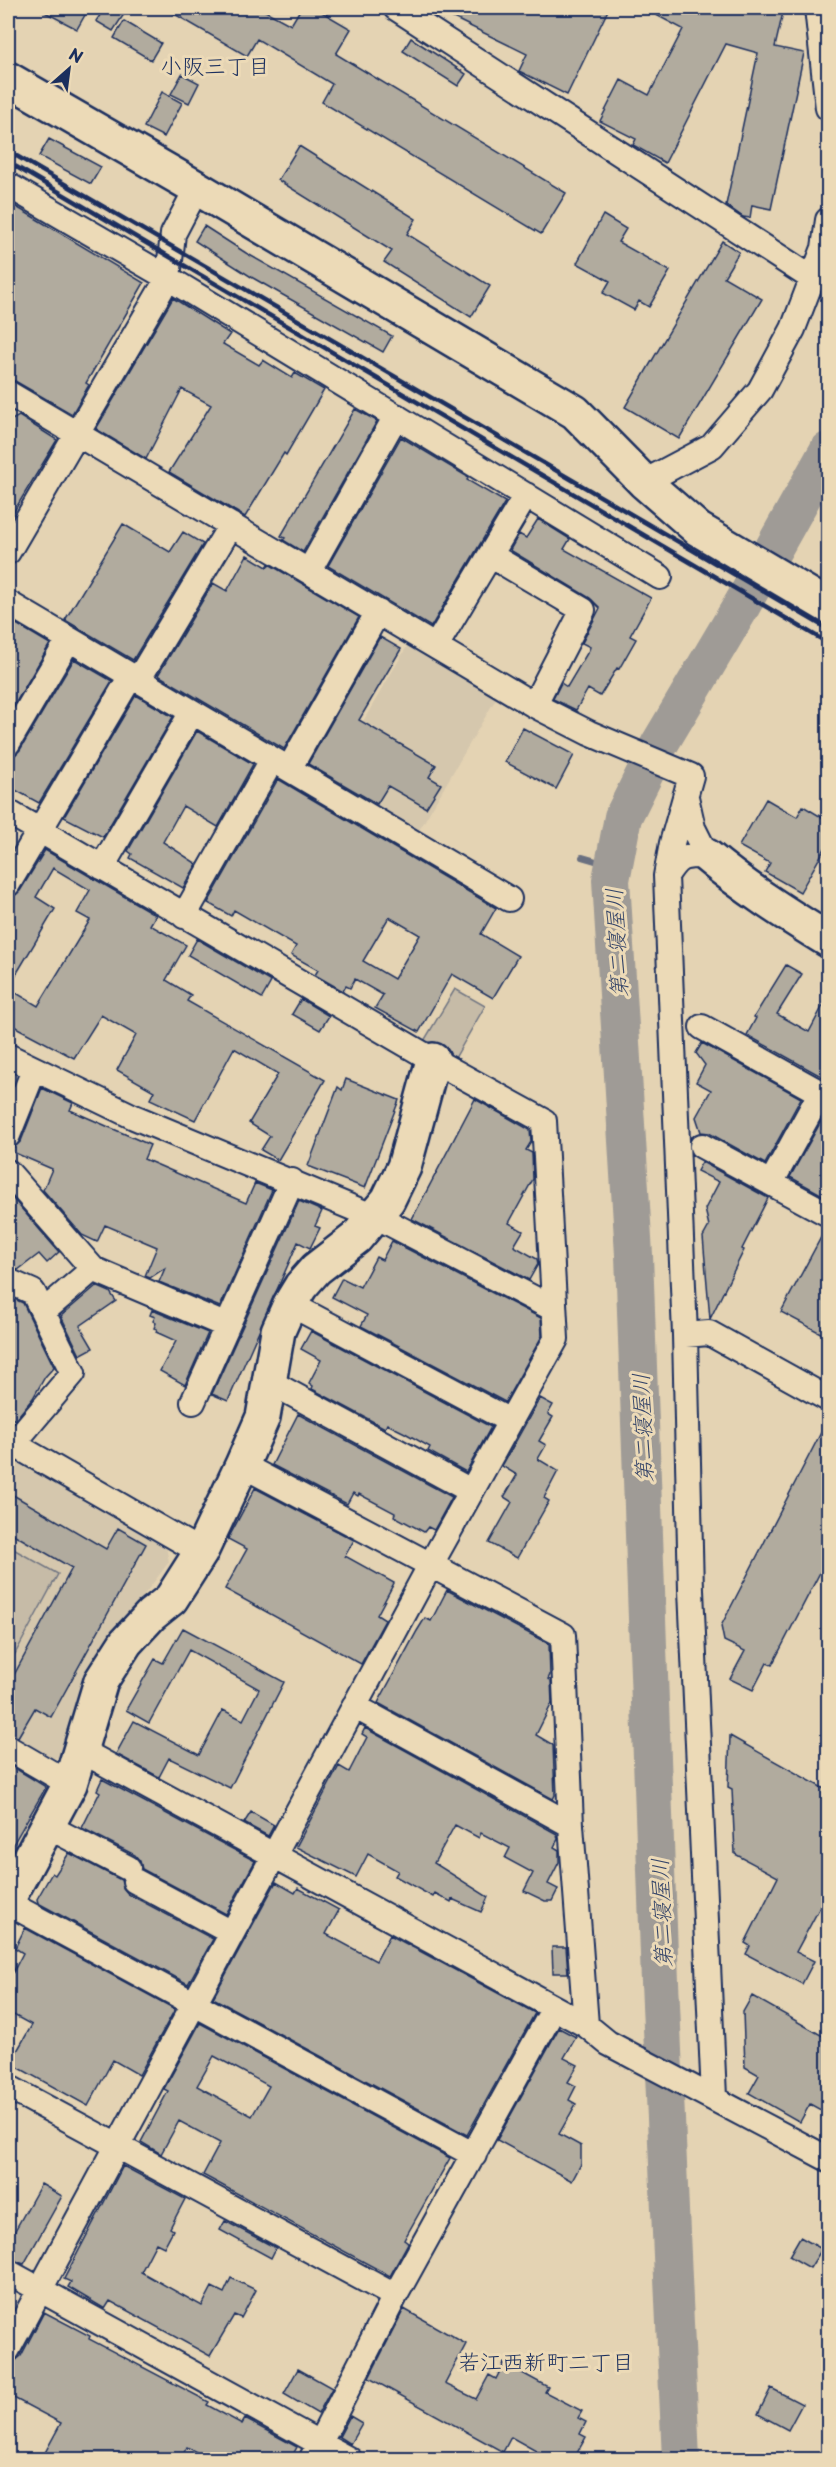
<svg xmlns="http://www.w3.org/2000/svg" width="836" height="2467" viewBox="0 0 836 2467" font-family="'Playpen Sans','Klee One',sans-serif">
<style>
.built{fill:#d5c7ad}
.green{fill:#c6bba7;stroke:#707582;stroke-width:1.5}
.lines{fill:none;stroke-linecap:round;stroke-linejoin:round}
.stream{stroke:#6a7080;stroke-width:6}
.river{stroke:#9f9b96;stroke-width:38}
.building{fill:#b1ab9e;stroke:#1b2f5e;stroke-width:1.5;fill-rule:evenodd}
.street-casing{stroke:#1b2f5e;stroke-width:28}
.secondary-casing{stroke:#1b2f5e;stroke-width:38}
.street{stroke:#ecdab7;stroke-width:24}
.secondary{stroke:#ecdab7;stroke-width:33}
.rail{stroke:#1b2f5e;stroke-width:4.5}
.labels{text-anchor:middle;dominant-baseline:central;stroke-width:6;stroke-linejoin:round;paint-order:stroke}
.neighbourhood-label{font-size:22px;fill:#1b2f5e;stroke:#ecdab7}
.water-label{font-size:22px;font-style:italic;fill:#354569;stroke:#ecdab7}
</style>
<rect width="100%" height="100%" fill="#e4d3b3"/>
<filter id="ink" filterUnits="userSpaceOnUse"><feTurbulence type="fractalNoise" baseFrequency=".0167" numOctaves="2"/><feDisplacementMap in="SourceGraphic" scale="12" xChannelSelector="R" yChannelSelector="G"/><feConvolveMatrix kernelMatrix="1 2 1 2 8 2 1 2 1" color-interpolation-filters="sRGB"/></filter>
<g filter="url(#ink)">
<path class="built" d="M409 643 498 695 417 834 328 781Z
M8 1451 165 1540 169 1562 96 1658 63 1758H51L8 1734Z"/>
<path class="green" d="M455 989 485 1006 455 1058 424 1041Z
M8 1546 58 1574 8 1667Z"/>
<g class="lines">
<path class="stream" d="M582 857 613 866"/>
<path class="river" d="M681 2460 660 1982 634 1255 611 880 623 817 659 745 742 605 828 451"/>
</g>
<path class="building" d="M37 8H89L77 29Z
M105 8H128L113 31 96 21Z
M164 8H260L291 25 301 8H315L351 29 336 54 566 193 541 234 322 102 332 84 257 39 247 56Z
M433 8H609L567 95 519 71 527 54Z
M643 8H784L775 47 804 53 771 209 752 205 750 218 743 217 726 205 758 53 726 44 665 163 633 145 636 139 600 121 621 80 649 95 683 29Z
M124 21 161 43 151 60 114 38Z
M411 38 466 74 458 86 403 51Z
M182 74 199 83 189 103 171 94Z
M162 92 182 103 164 137 144 127Z
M49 139 101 167 91 184 39 156Z
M299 146 416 219 407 234 490 286 471 317 384 262 392 251 278 180Z
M8 202 144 283 86 383 89 385 72 414 15 381 8 379Z
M603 215 626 229 618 242 670 271 649 307 639 301 634 310 603 293 610 281 577 263Z
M204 226 246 253 392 336 383 352 253 278 195 241Z
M722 241 739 252 724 277 762 299 679 439 625 407Z
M173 298 230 334 223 344 259 365 263 360 292 378 295 373 324 390 286 455 284 453 245 517 169 472 211 405 182 389 146 459 96 429Z
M355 409 377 421 303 552 283 540 285 538 281 536Z
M19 416 57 440 8 521V422Z
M401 437 468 477 467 480 505 502 431 627 328 566Z
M538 519 570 539 564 549 651 598 630 636 636 639 619 669 617 668 600 696 588 689 576 710 553 699 561 683 567 687 589 650 590 647 582 643 600 608 590 598 510 550 519 534 526 538Z
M123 524 170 552 183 532 203 544 133 660 65 620Z
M247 555 267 567 269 564 359 617 284 749 158 675 213 583 227 591Z
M8 619 50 644 8 716Z
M380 637 401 649 359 720 436 765 429 777 441 784 426 808 388 786 377 804 308 764Z
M74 659 112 681 39 803 8 786V757L14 756 20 750Z
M136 695 173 717 103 837 64 817Z
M523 728 574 755 556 789 505 762Z
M197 731 253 764 218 827 183 806 163 842 197 864 183 888 130 858 132 854 128 851Z
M278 779 496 908 481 934 518 956 493 998 452 974 419 1032 375 1008 383 995 355 979 350 988 346 986 343 991 315 975 318 970 291 955 296 946 234 910 231 916 208 903ZM389 917 420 935 394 979 363 961Z
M766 799 797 817 803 806 828 821V843L800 892 765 872 770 863 739 846Z
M45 850 156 915 150 925 186 945 166 980 191 995 187 1001 325 1080 278 1160 261 1150 270 1136 249 1123 278 1074 234 1048 195 1120 150 1099 154 1091 117 1070 136 1035 101 1015 74 1058 8 1023V988L38 1006 90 920 77 913 90 890 53 868 36 897 55 909 8 988V903L11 898 20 891Z
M197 939 271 982 262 998 188 955Z
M786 965 802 974 777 1014 809 1032 828 996V1080L747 1035 756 1018 754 1017Z
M301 999 329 1016 320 1030 292 1014Z
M702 1043 801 1098 765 1164 709 1133 701 1132 696 1117 711 1090 696 1082 705 1065 696 1053Z
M346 1079 399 1100 365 1188 308 1166 338 1087 342 1090Z
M42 1088 73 1103 70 1110 150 1145 144 1159 246 1203 255 1183 272 1190 220 1307 159 1282 165 1268 150 1278 145 1276 157 1247 105 1225 97 1242 82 1235 43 1190 52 1169 8 1150 16 1146 21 1141Z
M475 1099 530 1130 531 1142 526 1150 532 1153 533 1179 509 1223 523 1231 514 1246 537 1259 538 1264 529 1280 412 1219Z
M827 1111H828V1198L790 1177Z
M702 1162 768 1198 742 1249 744 1250 710 1319 703 1237 709 1226 705 1209 719 1182 697 1171Z
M8 1193 59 1252 47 1263 39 1254 18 1270 8 1267Z
M299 1201 322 1211 315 1226 320 1228 310 1248 298 1242 228 1401 212 1394Z
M826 1228H828V1337L781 1312Z
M392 1241 541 1318 542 1336 505 1402 361 1326 367 1315 332 1297 342 1278 360 1287 376 1257 382 1260Z
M96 1286 110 1292 116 1301 80 1326 93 1348 80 1355 61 1316Z
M8 1296 23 1303 54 1367 45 1377 33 1398 15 1420 8 1416Z
M152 1310 208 1333 185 1385 160 1371 176 1341 156 1332 157 1329 154 1328 156 1323 153 1321 155 1317 150 1315Z
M311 1331 491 1427 466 1472 428 1451 430 1447 405 1433 387 1424 385 1428 312 1389 313 1386 309 1383 321 1360 301 1349Z
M540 1398 553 1405 548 1414 553 1417 539 1441 546 1445 538 1459 558 1471 544 1498 549 1501 517 1558 489 1543 512 1502 504 1497 517 1475 502 1466Z
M298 1414 452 1497 434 1530 428 1527 424 1532 394 1516 395 1513 359 1494 358 1496 353 1493 347 1504 272 1465Z
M828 1419V1557L772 1665 767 1663 753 1690 730 1679 745 1651 724 1641 721 1626Z
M255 1488 354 1540 345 1556 394 1583 377 1615 385 1620 361 1664 225 1589 247 1549 228 1539Z
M8 1492 106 1549 118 1528 146 1544 51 1717 35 1708 18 1737 8 1734V1686L72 1568 8 1531Z
M447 1590 549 1644 550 1675 548 1679 551 1680 552 1703 536 1735 553 1745 555 1795 553 1799 378 1703 417 1631 425 1618 431 1621Z
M183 1628 284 1682 230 1788 169 1758 159 1777 116 1754 134 1721 199 1755 223 1710 243 1720 259 1689 189 1650 149 1723 126 1710 155 1659 163 1663Z
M365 1728 557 1834 558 1839 554 1847 559 1850V1862L548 1884 558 1889 552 1901H545L524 1891 533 1873 505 1858 510 1848 481 1833 479 1838 455 1825 434 1863 488 1897 481 1912 452 1899 451 1902 435 1893 433 1897 395 1876 398 1871 368 1854 356 1877 296 1847 339 1766 349 1772 367 1737 362 1734Z
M730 1736 828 1791V1892L796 1952 814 1961 802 1984 746 1954 750 1946 745 1943 778 1877 735 1854 732 1789 728 1787Z
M8 1764 46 1787 8 1853Z
M102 1779 255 1861 226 1914 142 1869 140 1861 135 1855 82 1828 100 1792 97 1790Z
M251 1812 274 1825 268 1836 244 1823Z
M69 1853 121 1880 123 1888 128 1894 213 1939 188 1984 38 1903 37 1899 52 1873 55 1875Z
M276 1882 295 1893 298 1888 339 1910 326 1934 376 1961 390 1935 535 2013 467 2135 213 1998Z
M25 1928 175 2009 139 2075 113 2060 88 2106 10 2063 32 2025 8 2012V1982L23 1953 15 1948Z
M552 1947H566L568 1973H553Z
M752 1996 828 2039V2114L810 2104 800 2122 749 2093 759 2075 745 2067 743 2012Z
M200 2023 450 2158 404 2240 408 2243 390 2276 203 2175 220 2143 179 2121 161 2154 141 2142 168 2091 164 2089ZM214 2056 269 2086 252 2116 197 2086Z
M559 2028 576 2037 564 2058 578 2065 568 2082 576 2086 569 2100 576 2104 559 2134 581 2146V2164L572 2181 497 2140Z
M123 2166 185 2199 170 2228 173 2230 164 2247 156 2243 141 2272 202 2306 212 2287 224 2293 231 2278 256 2290 241 2318 234 2315 210 2356 110 2301 105 2309 68 2287 71 2282 64 2279Z
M41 2184 62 2196 24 2264 8 2258V2243Z
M225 2221 276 2248 271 2258 220 2230Z
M800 2237 822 2249 810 2268 789 2256Z
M404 2309 466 2344 445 2384 476 2399 489 2375 496 2379 504 2363 548 2387 545 2392 582 2411 578 2418 586 2422 580 2434 586 2437 573 2460H552L511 2437 503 2452 369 2378Z
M44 2312 90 2336 89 2339 209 2402 207 2405 242 2424 245 2419 297 2447 290 2460H211L187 2447 180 2460H41L61 2423 8 2395V2363L15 2361 21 2356Z
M298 2369 332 2388 318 2414 284 2394Z
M771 2388 802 2404 788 2430 758 2414Z
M350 2416 362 2423 350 2444 339 2437Z"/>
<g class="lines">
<g class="street-casing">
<path id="street" d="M396 8 813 279
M817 8 828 108
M8 185 168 278 660 577
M8 393 534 705 589 733 691 776 672 843 666 876 685 1335 691 1590 714 2097
M644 482 712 446 760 390 793 329 824 248 828 220
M8 552 168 278 173 234 197 188
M490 555 583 610 534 705
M309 571 396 416
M8 603 509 899
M436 646 526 495
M138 680 231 525
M8 743 69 639
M289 769 378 612
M8 812 433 1060 544 1121 556 1339 431 1564 8 2349
M102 867 192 712
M666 876C679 855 683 856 707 856L693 828 686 797
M8 884 131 676
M184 916 272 760
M702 1027 828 1097
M8 1056 134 1117 389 1223 554 1309
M8 1135 34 1070
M702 1146 828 1214
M8 1172 93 1269
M771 1183 821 1092
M8 1281 33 1292 73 1373 13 1444
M290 1304 510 1421
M43 1312 93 1269 227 1326
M685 1335 709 1333 828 1399
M270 1382 471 1491
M193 1402 292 1181
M8 1441 201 1552
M242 1465 563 1635 571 1825 586 2025
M354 1706 571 1825
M8 1748 70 1784
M82 1751 586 2025 608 2043 828 2159
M47 1826 128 1868
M135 1881 232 1933
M8 1903 474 2155
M8 2087 395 2296
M8 2272 350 2460
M311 2460 395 2296 554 2008"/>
</g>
<g class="secondary-casing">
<path id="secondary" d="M8 79 197 188 575 412 644 482 698 529 828 606
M707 856C745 888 786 914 828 940
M8 1899 70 1784 101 1681 126 1642 151 1615 171 1599 201 1552 242 1465 263 1417 278 1331 290 1304 301 1286 316 1269 356 1238 388 1200 404 1167 433 1060"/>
</g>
<use href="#street" class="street"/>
<use href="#secondary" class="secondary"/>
<path class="rail" d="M8 151 828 629
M8 162 828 643"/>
</g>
</g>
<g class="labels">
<g class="neighbourhood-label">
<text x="215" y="64">小阪三丁目</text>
<text x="546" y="2360">若江西新町二丁目</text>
</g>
<g class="water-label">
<text transform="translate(615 943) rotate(-93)">第二寝屋川</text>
<text transform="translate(641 1428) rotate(-92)">第二寝屋川</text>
<text transform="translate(660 1913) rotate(-92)">第二寝屋川</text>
</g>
</g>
<rect width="836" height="2467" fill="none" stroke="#ecdab7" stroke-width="30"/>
<rect x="15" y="15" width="806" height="2437" fill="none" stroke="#1b2f5e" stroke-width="2" filter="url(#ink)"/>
<g transform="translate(69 69) rotate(28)" stroke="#ecdab7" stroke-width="4.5" paint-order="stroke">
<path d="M0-4.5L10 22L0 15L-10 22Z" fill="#1b2f5e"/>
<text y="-9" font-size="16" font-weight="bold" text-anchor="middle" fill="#1b2f5e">N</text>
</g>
</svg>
